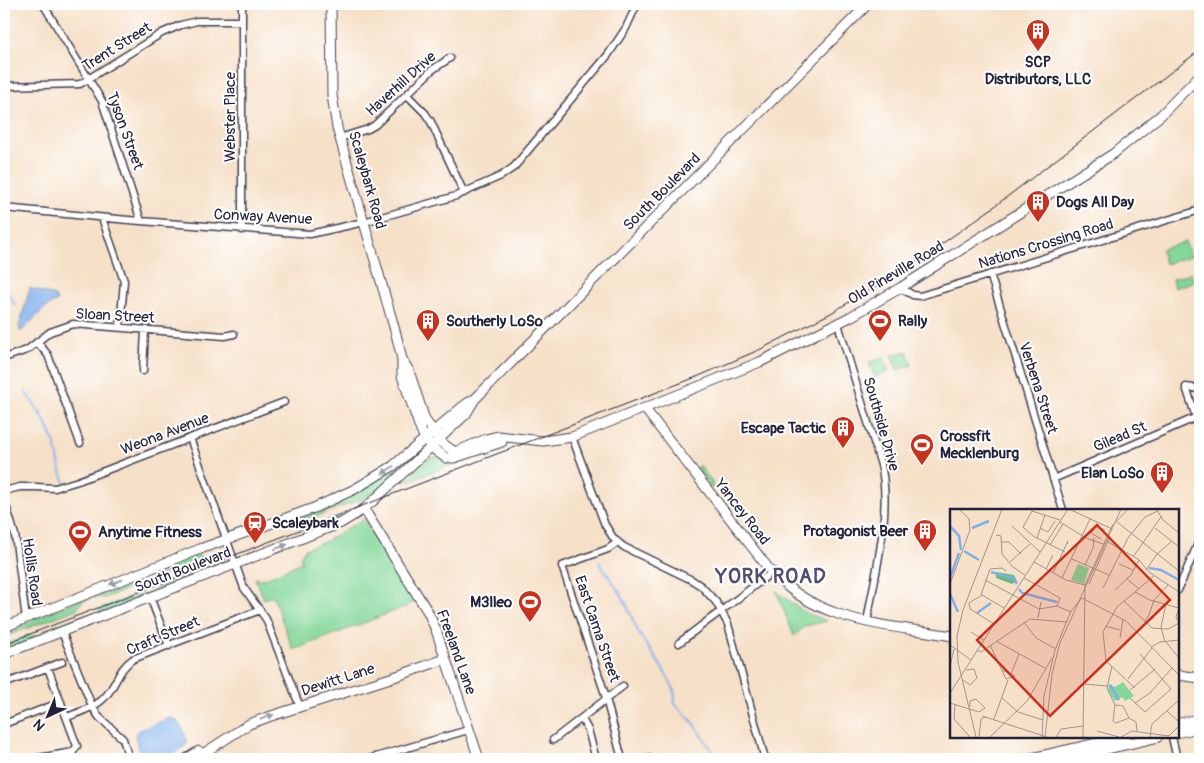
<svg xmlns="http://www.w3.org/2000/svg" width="1204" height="763" viewBox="0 0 1204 763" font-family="Pangolin,sans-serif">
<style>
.green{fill:#83d799;stroke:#527c6a}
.water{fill:#7eafea;stroke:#506892}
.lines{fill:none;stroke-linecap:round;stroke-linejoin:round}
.stream{stroke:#7eafea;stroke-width:2}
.street-casing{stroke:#423e50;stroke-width:9}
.secondary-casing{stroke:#423e50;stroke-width:11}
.primary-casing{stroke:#423e50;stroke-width:12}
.street{stroke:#fff;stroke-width:6}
.secondary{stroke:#fff;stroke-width:9}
.primary{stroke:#fff;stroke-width:10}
.tram{stroke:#22223b;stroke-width:1}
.oneway{fill:#9c9ca7}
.labels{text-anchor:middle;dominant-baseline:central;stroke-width:4;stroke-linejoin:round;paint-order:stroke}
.street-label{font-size:15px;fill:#22223b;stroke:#fff}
.poi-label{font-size:15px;font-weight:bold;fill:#22223b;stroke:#fff;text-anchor:start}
.district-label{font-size:20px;font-weight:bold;letter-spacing:1px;fill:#534c71;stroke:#fff}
.inset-river{fill:none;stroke:#7eafea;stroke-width:2.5}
.inset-road{fill:none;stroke:#a1948f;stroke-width:1}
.view{fill:#c8321e;fill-opacity:0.15;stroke:#c8321e;stroke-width:2.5}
.inset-edge{fill:none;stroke:#22223b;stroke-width:2.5}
</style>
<rect width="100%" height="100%" fill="#fff"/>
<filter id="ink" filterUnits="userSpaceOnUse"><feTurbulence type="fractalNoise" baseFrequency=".02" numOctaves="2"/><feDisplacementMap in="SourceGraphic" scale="10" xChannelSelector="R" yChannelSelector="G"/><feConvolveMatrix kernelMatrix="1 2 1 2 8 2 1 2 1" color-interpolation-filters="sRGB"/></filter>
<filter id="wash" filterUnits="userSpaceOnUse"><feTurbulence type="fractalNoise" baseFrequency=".0096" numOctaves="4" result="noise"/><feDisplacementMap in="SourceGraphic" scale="20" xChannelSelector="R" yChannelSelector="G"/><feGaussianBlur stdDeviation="1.12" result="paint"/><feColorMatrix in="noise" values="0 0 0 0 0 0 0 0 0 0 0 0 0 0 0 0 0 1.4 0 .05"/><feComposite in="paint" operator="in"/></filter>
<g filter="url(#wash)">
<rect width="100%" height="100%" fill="#f6e0c7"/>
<path class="green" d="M1185 242 1191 256 1165 264 1161 251 1162 249Z
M1191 273 1193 282 1174 288 1172 279Z
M907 351 912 365 897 370 892 355Z
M884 358 889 372 874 377 869 362Z
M477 455 404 483 428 458 433 457Z
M403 463 405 465 377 493 302 522V518L364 488Z
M699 465 712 482 713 489 711 488 696 468Z
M353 511 326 525 307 532 306 530Z
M363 519 414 602 405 607 293 650 273 596 264 599 255 578 264 579 302 562 300 557 305 549 326 541Z
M197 554 201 556 194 563 157 577 150 576 143 577 137 580 133 587 104 598 93 597 88 599 82 602 77 609 4 637V632L79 600Z
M226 560 223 563 188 577 145 596 4 651V646L27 636H39L47 629 84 615H93L104 607 137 594C146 595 152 594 158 586Z
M776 591 806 613 827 621 805 626 794 636Z"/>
<path class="water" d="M30 288 55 296 57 301 45 308 22 331H20L19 326Z
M169 718C181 720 183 730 187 741L185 746 167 759H141L135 735 138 731Z"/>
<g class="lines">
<path class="stream" d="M4 286 15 305
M25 392C38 408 49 425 55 445 59 457 59 472 66 484
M599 562 623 597 639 634 663 669 674 689 675 704 694 723 717 759"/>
</g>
</g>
<g filter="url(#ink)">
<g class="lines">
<g class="street-casing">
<path id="street" d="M43 4 102 101 141 221
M242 4V230
M4 86 80 84 162 33 181 25 197 21H242
M407 95 425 113 431 122 464 193
M340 138 368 129 375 125 432 70 450 58
M4 208 128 220 310 234 364 222 456 196 501 176 514 167 608 55 626 28 637 4
M102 218 124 281 120 327
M990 274 1063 510
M900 288 913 295 920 296 1200 210
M838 324 881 465C892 512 875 574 867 622
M37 342 48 355 80 443
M4 358 27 350 50 332 73 324 225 336 234 334
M143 371 145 330
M1200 389 1186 387 1200 429
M572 437 605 525 614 539 624 547 692 580 701 586 716 602 728 624 765 759
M190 438 244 588 266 619 300 707
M1053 479 1197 417
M4 491 20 487H35L55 488 78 481 284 402
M4 499 15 535 26 619
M618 542 608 549 562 566 604 691 622 759
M1178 590 1200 539
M150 597 169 646
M62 632 92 706 99 717 123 739 129 759
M679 643C709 619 741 597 772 572
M4 684 62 662
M67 717C80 712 96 707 105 697 116 685 119 668 133 659L260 610
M582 719 588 730 596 759
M4 724 61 702
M1172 737 1177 759
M553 740 623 686
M4 752 6 759
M648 758V759
M673 758V759
M33 759 73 752 77 746 48 668
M369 759 468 730"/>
</g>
<g class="secondary-casing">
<path id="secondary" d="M331 4 332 95 337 128 396 334 402 359V376L421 431 431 447 446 458H454L502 442
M402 359 409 371 425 420 442 443 453 451H458L486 439 498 436 543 441 572 437 760 362 850 317 900 288 1113 154 1161 115 1200 75
M645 409 769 569C818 624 884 624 952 636
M364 509 428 612 436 630 479 759
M4 627 200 549 314 508 355 489 393 466 461 408 472 400
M4 654 341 523 364 509 373 501 466 414 475 399 868 4
M1178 675 1200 678
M186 759 199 751
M195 759 249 724 271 716 403 674 445 659"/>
</g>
<g class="primary-casing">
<path id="primary" d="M1178 724 1200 719
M1178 732 1200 727
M1029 759 1125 737
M1062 759 1157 737"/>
</g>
<use href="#street" class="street"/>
<use href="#secondary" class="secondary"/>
<use href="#primary" class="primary"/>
<path class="tram" d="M4 644 699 376 761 349 831 313 919 260 991 209 1200 50"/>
</g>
<defs><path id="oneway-solid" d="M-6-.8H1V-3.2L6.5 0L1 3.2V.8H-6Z" transform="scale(1.25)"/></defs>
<g class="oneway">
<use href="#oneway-solid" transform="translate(388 470) rotate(145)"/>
<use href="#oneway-solid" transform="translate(281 547) rotate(-21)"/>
<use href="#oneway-solid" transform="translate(116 582) rotate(159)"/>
<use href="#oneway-solid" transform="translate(267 717) rotate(-20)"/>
</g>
</g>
<defs>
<g id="building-pin" transform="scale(1.25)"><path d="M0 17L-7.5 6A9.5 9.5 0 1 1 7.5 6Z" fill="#c8321e" stroke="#fff"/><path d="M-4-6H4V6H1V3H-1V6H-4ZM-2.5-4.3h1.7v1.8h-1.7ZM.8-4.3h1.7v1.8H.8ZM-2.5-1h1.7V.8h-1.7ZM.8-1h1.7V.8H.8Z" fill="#fff"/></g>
<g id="stadium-pin" transform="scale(1.25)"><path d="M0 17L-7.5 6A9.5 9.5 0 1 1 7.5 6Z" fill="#c8321e" stroke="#fff"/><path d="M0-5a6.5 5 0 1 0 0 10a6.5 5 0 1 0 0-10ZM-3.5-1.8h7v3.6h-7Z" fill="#fff"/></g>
<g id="station-pin" transform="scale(1.25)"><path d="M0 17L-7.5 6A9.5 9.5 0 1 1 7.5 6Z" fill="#c8321e" stroke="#fff"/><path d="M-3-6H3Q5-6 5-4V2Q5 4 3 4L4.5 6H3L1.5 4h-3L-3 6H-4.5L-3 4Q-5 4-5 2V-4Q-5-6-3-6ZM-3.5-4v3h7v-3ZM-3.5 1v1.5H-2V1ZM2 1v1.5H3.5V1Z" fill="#fff"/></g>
</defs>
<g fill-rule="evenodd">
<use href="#building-pin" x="1038" y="31"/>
<use href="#building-pin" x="1038" y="202"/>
<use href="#building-pin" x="428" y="321"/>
<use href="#stadium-pin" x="880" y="321"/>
<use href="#building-pin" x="843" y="428"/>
<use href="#stadium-pin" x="922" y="445"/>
<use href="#building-pin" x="1162" y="473"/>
<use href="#station-pin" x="255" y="523"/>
<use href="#building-pin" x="925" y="531"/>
<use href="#stadium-pin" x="80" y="532"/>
<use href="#stadium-pin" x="530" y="602"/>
</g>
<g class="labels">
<g class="street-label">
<text transform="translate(117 47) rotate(-32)">Trent Street</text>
<text transform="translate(401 84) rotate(-42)">Haverhill Drive</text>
<text transform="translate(230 117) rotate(-90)">Webster Place</text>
<text transform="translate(125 131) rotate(70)">Tyson Street</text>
<text transform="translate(367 180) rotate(74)">Scaleybark Road</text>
<text transform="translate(662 192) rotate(-45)">South Boulevard</text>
<text transform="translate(263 217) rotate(3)">Conway Avenue</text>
<text transform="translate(1046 244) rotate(-17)">Nations Crossing Road</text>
<text transform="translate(896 273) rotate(-31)">Old Pineville Road</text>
<text transform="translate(115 316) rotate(3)">Sloan Street</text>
<text transform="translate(1038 388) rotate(72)">Verbena Street</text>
<text transform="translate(881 424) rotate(74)">Southside Drive</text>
<text transform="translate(165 434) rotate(-21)">Weona Avenue</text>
<text transform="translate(1120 437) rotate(-23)">Gilead St</text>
<text transform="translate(742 512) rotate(52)">Yancey Road</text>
<text transform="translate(183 570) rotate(-21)">South Boulevard</text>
<text transform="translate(32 572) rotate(82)">Hollis Road</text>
<text transform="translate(597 629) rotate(71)">East Cama Street</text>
<text transform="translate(163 636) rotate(-23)">Craft Street</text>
<text transform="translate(456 652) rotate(70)">Freeland Lane</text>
<text transform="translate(338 680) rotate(-18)">Dewitt Lane</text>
</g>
<g class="poi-label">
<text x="1038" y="62" text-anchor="middle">SCP<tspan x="1038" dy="17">Distributors, LLC</tspan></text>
<text x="1056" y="202">Dogs All Day</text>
<text x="446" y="321">Southerly LoSo</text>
<text x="898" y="321">Rally</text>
<text x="826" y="428" text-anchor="end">Escape Tactic</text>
<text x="940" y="436">Crossfit<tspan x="940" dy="17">Mecklenburg</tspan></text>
<text x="1144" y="473" text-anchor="end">Elan LoSo</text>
<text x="272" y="523">Scaleybark</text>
<text x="908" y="531" text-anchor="end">Protagonist Beer</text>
<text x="98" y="532">Anytime Fitness</text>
<text x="512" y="602" text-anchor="end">M3lleo</text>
</g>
<g class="district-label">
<text x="771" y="576">YORK ROAD</text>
</g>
</g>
<g transform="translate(950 509)">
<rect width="229" height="229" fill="#f6e0c7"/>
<path d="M128 55 139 59 134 75 121 71ZM173 173 184 187 175 192 172 188 165 192 158 182 159 175 165 178Z" fill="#83d799"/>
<path d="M46 63 64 66 67 72 62 75 46 69Z" fill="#6ab881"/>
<path class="inset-river" d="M0 17 9 27 11 41M22 19 39 12M14 42 29 51M199 59 211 61 229 71M41 63 63 69 67 75M0 69 9 44M69 80 72 84 107 93M0 85 8 103M27 104 41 94M160 176 169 191"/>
<path class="inset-road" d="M119 0 162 20M207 1 213 11 229 24M110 11 82 2 73 18 83 27 115 43M110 13 136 29 153 35M167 13 229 62M62 17 90 43M90 19 98 23 105 12M205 19 229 38M46 26 51 27 52 45 63 58 75 66M87 29 95 6M151 30 141 24 146 17 155 21M51 33H59L71 45M158 33 188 50 199 63 229 83M100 36 113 15M183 48 211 8M122 50 159 66M60 53 80 35M84 53 116 71 135 76M169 55 183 61M135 56 143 39 144 29M96 60 103 46M196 61 207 45 222 32M103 64 118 32 117 35M74 69 110 89 107 97M112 69 140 10M177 70 189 80M35 71 89 100 107 97 121 103M0 75 20 21 19 10 9 0M139 75 160 28M153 79 178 29 195 8 208 2M165 81 181 66 189 51M185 83 200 91 229 99M31 86 40 60 52 59 56 62M174 92 202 119 218 120 229 114M229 99 226 108 229 114M88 109 91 93M74 113 86 129 106 140M194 113 199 106 204 91 218 76M44 115 20 100 19 94 32 86 54 99M155 117 170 121M21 123 34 131M170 129 173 110M46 132 95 159M215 133 211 118 216 95M216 133 229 149M0 136 21 151M40 136 56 170 65 167 52 161M201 138 210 133 229 131M27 141 31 143 80 110 117 113M0 157 4 140M162 157 157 179 165 196 163 212 166 214 179 209M61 165 69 145M178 170 202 139M13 171 20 176 27 169 24 160 16 161M134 175 157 177M185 179 156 152 153 123 167 98 204 67M180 181 205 160M0 184 118 0M52 189 68 203 93 211M180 189 195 203 221 180 190 145M0 194 29 203 35 199 26 190 20 192V198M185 194 200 184 222 159M5 196 4 210 20 228M165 196 173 197 179 209 186 213 187 222M217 202 229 213M32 207 97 228M44 210 58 171M147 222 169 228M26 228 8 153 7 127 13 101 52 0M29 228 31 210 36 208M40 228 77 192 102 149M92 228 94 187 105 141 121 102 132 89 176 112 229 166M95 228 102 165 110 134 171 0M106 228 111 220 133 217M133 228 135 76 162 17 178 0M171 228 182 222 219 227 229 217M200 228 202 215 229 191"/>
<path class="view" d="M147 16 220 91 100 207 27 131Z"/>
<rect width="229" height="229" class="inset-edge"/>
</g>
<rect width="1204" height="763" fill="none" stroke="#fff" stroke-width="20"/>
<g transform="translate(48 716) rotate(224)" stroke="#ffffff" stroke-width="4" paint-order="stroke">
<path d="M0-4L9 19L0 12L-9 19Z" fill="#22223b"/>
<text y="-8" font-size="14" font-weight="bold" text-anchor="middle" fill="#22223b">N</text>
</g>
</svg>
